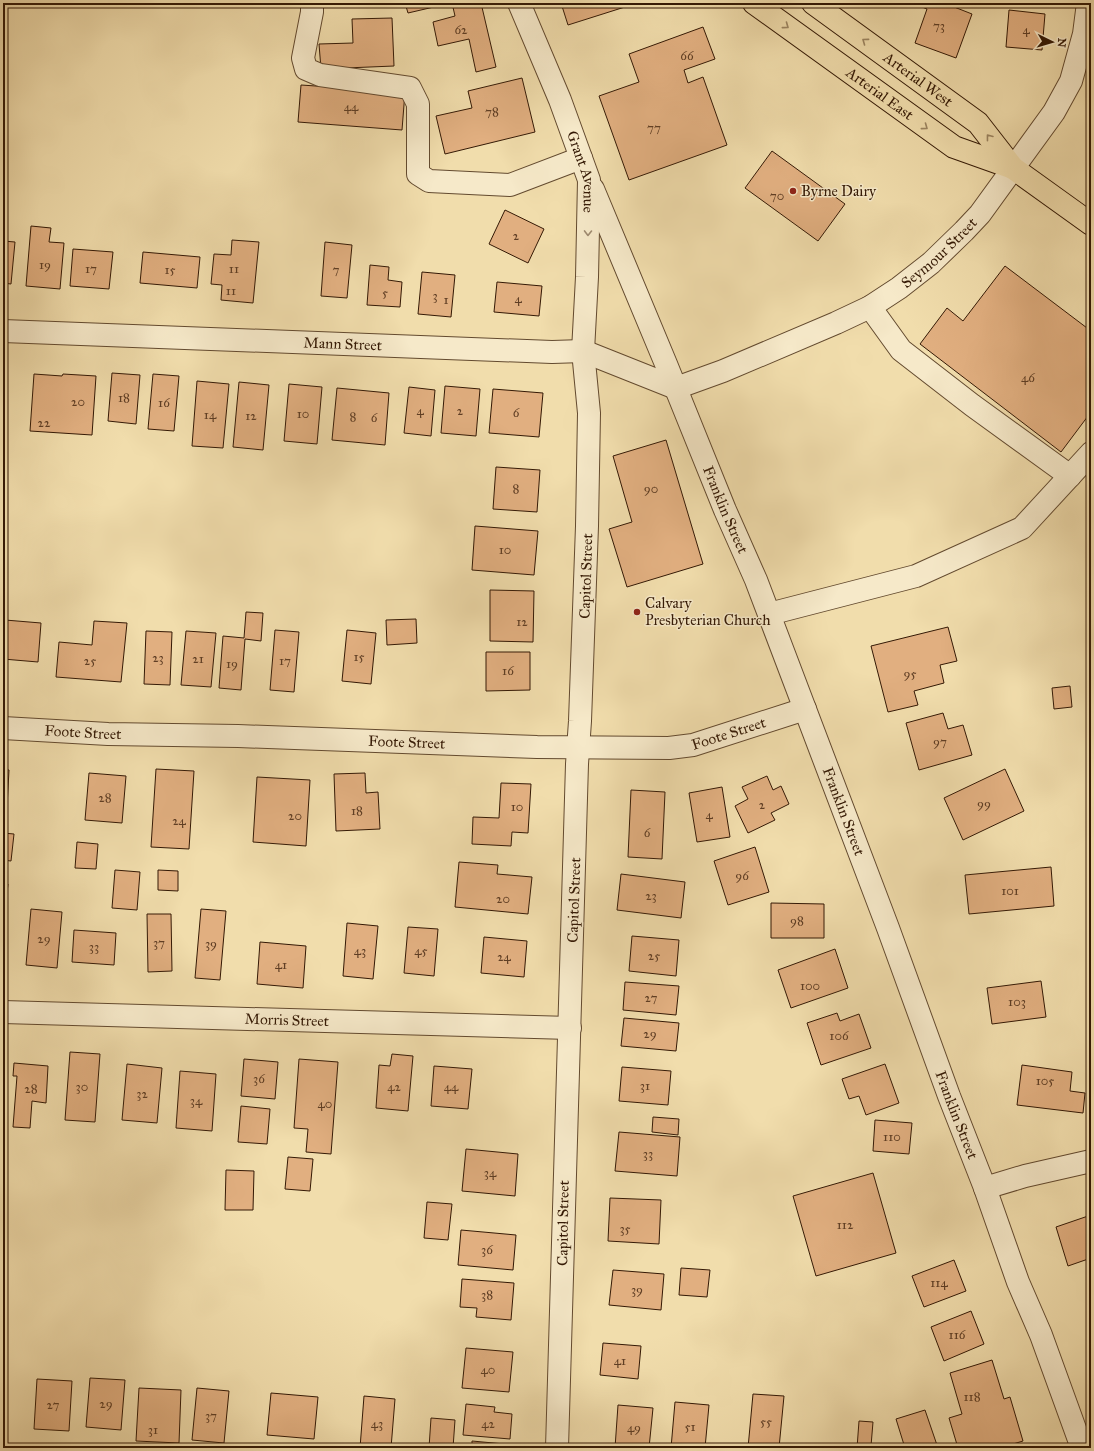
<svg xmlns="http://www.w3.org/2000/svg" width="1094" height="1451" viewBox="0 0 1094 1451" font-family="'IM FELL Great Primer',serif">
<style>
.building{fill:#e1af80;stroke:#341905}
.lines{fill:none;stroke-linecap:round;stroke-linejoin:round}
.minor-casing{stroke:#634a2f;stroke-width:24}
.highway-casing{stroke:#341905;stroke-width:24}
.minor{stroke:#f6e9c9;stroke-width:22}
.highway{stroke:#f1ddac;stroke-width:22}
.oneway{stroke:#9c8561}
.oneway2{stroke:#9f8b71}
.poi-dot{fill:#8f2418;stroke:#f6e9c9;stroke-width:1.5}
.labels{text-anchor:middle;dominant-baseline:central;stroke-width:3;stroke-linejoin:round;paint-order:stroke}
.number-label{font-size:13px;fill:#5f3e24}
.street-label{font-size:15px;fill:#341905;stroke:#f6e9c9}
.poi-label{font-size:15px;fill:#341905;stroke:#f6e9c9;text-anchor:start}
</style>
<rect width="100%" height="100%" fill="#f1ddac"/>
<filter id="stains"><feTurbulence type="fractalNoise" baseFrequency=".005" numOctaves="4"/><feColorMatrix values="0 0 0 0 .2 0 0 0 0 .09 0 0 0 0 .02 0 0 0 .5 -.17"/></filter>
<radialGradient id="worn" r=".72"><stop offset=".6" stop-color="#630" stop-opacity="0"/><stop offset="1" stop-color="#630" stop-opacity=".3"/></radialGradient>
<path class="building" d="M405 3H451L408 13Z
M452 3H481L496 67 476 72 469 39 438 46 433 22 455 16Z
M561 3H627L628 6 568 25Z
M912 3H944L972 14 956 58 915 43 927 9Z
M1021 3H1046V6Z
M1009 10 1045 14 1042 50 1006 47Z
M392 18 394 66 321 69 319 44 353 43 352 19Z
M703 27 715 59 684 70 688 83 703 77 727 145 629 180 599 96 639 82 629 54Z
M522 78 535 132 445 154 436 116 472 108 468 91Z
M301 85 405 92 402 130 298 122Z
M772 151 845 204 818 241 745 188Z
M505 210 544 229 528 263 489 244Z
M31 226 51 228 49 242 64 243 60 289 26 286Z
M232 240 259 242 253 303 221 300 222 285 211 284 214 254 231 255Z
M3 241 15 242 11 284 3 283Z
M325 242 352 245 347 298 321 296Z
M73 249 113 252 109 289 70 286Z
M143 252 200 257 197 288 140 283Z
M370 265 389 267 388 280 402 282 400 307 367 305Z
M1005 266 1091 331V412L1061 452 920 344 947 308 963 321Z
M422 272 455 275 451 317 418 314Z
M497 282 542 286 539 316 494 312Z
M112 373 140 375 136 424 108 421Z
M34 374 62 376 63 374 96 376 92 435 30 431Z
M153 374 179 376 174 431 148 429Z
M197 381 229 384 223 448 192 446Z
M239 382 269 385 263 450 233 447Z
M289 384 322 387 317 444 284 441Z
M445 386 480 389 476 436 441 433Z
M409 387 435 390 431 436 404 433Z
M337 388 389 393 385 445 332 440Z
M493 389 543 393 539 437 489 433Z
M666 440 703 564 627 587 609 529 632 522 613 456Z
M496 467 540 470 537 512 493 509Z
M475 526 538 531 534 575 472 570Z
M490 590 534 591 533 642 490 641Z
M246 612 263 613 261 641 245 639 241 690 219 688 223 636 244 638Z
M416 619 417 643 387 645 386 620Z
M5 620 41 623 38 662 3 659Z
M94 621 127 623 121 682 56 677 59 642 92 645Z
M948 627 957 661 940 665 944 683 914 691 918 705 888 712 871 646Z
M275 630 299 632 294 692 270 690Z
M347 630 376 633 371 684 342 681Z
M146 631 172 632 170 685 144 684Z
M186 631 216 633 211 687 181 685Z
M486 652H530V690L486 691Z
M1070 686 1072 707 1054 709 1052 688Z
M943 713 948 729 963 725 972 755 919 770 906 723Z
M3 769 9 770 7 807H3Z
M156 769 194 771 189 849 151 847Z
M1005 769 1024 811 963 840 944 798Z
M89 773 126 776 122 823 85 820Z
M365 773 366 793 378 792 380 829 336 831 334 774Z
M767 776 773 790 781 786 789 804 771 813 775 820 748 833 735 806 748 799 742 787Z
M257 777 310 780 306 846 253 842Z
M501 783 531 784 528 833 512 832 511 846 472 844 473 817 499 818Z
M722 787 730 837 697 842 689 793Z
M631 790 665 792 662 859 628 857Z
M3 833 14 834 11 861 3 860Z
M77 842 98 844 96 869 75 868Z
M755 847 769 892 728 905 714 861Z
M459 862 498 865 497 874 532 877 528 914 455 907Z
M1051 867 1054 906 969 914 965 875Z
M115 870 140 872 137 910 112 908Z
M158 870 178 871V891L158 890Z
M621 874 685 882 681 918 617 910Z
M3 883 8 884 5 911H3Z
M771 903 824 904V938H771Z
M31 909 62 912 57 968 26 965Z
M201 909 226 911 220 980 195 978Z
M147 914H171L172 971 148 972Z
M3 920H6L3 957Z
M347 923 378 926 373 979 343 976Z
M408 927 438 929 434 976 404 973Z
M74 930 116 933 114 965 72 962Z
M632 936 679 940 676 976 629 971Z
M484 937 527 941 524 977 481 973Z
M260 942 306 946 303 988 257 984Z
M835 949 848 988 791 1008 778 970Z
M1041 981 1046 1017 992 1024 987 988Z
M625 982 679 986 676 1015 623 1010Z
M837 1013 840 1021 859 1014 871 1048 821 1065 807 1023Z
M624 1018 679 1023 676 1051 621 1046Z
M70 1052 100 1054 95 1122 65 1120Z
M392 1054 413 1056 408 1111 376 1108 379 1065 390 1066Z
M3 1059 6 1060 3 1111Z
M244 1059 278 1062 275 1099 241 1096Z
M299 1059 338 1062 331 1154 306 1152 308 1129 294 1128Z
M14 1063 48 1066 46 1103 32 1101 30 1128 13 1127 17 1076H13Z
M127 1064 162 1068 157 1123 122 1120Z
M885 1064 899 1103 866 1115 859 1096 849 1099 842 1079Z
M1022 1065 1072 1072 1070 1091 1085 1093 1083 1113 1017 1105Z
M434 1066 472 1069 468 1109 431 1106Z
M622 1067 671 1071 668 1105 619 1101Z
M180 1071 216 1074 212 1131 176 1128Z
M241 1106 270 1109 267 1144 238 1142Z
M653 1117 679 1119 678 1135 652 1132Z
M875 1120 912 1123 909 1154 873 1151Z
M619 1132 680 1137 677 1176 615 1171Z
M466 1149 518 1154 515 1196 462 1191Z
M288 1157 313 1159 310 1191 285 1189Z
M226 1170 254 1171 253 1210H225Z
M873 1173 896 1253 816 1276 793 1196Z
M610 1198 661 1200 659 1244 608 1241Z
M427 1202 452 1204 448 1240 424 1238Z
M1091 1215V1258L1068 1266 1056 1227Z
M461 1230 516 1235 513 1270 458 1265Z
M954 1260 966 1291 924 1307 912 1276Z
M681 1268 710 1270 707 1297 679 1295Z
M613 1270 664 1274 661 1310 609 1305Z
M462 1279 514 1283 511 1320 476 1317 477 1308 460 1307Z
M971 1311 984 1344 944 1361 931 1327Z
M603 1343 641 1346 638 1379 600 1375Z
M466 1348 513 1352 509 1392 462 1388Z
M992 1360 1004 1399 1010 1397 1023 1441 1000 1448H958L949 1418 962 1414 950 1373Z
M90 1378 125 1380 121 1430 86 1427Z
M37 1379 72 1381 69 1431 34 1429Z
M139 1388 181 1390 179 1443 136 1441Z
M197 1388 229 1391 224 1443 192 1440Z
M271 1393 318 1397 314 1439 267 1435Z
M753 1394 784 1396 779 1448H748Z
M364 1396 395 1399 391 1448H360Z
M675 1402 709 1405 705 1448H671Z
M466 1404 495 1407 494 1412 512 1414 510 1439 463 1435Z
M618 1405 653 1408 649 1448H615Z
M925 1410 938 1448H905L896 1419Z
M431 1418 455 1420 453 1448H429Z
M859 1421 873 1422 871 1446 891 1448H857Z
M472 1441 526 1446V1448H472Z"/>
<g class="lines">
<g class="minor-casing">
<g id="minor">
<path d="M312 3V12L303 58 306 69 320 75 410 88 418 104V174L429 181 510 185 581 158"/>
<path id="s1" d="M519 3 560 100 589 180 587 277 583 351 589 413 587 526 580 721 577 764 557 1448"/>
<path id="s2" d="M593 189 666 364 725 510 756 580 888 928 949 1096 985 1188 1018 1282 1041 1335 1082 1448"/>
<path d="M870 307 901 350 972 405 1070 476"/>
<path id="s3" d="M3 331 552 352 583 351 676 388 723 371 836 323 870 307 899 288 931 263 964 231 980 214 1054 112 1071 81 1084 34 1088 3"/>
<path d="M769 614 916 576 1022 528 1091 453"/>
<path id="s4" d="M3 728 108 734 238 736 537 747 669 748 693 745 805 709"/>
<path id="s5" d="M3 1012 570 1028"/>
<path d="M985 1188 1025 1176 1091 1161"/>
</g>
</g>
<g class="highway-casing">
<g id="highway">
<path id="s6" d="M754 3 954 147 1013 168"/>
<path id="s7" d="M813 3 978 123 1013 168 1091 224"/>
</g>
</g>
<use href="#minor" class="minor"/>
<use href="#highway" class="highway"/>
</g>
<defs><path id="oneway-chevron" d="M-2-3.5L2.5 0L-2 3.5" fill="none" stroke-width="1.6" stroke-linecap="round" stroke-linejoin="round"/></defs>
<g class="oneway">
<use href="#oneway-chevron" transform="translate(786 26) rotate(36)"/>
<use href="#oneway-chevron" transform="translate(865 41) rotate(-144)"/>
<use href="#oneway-chevron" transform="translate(925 127) rotate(36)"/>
<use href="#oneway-chevron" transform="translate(989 137) rotate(-128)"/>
</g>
<use class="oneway2" href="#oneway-chevron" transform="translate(588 233) rotate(91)"/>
<g class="poi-dot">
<circle cx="793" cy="191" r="4"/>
<circle cx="637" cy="612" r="4"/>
</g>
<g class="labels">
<g class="number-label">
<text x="939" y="26">73</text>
<text x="461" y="30">62</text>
<text x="1026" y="30">4</text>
<text x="687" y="56">66</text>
<text x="351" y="107">44</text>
<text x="492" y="112">78</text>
<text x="654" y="128">77</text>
<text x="777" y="196">70</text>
<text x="516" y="236">2</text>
<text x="45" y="265">19</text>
<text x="91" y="269">17</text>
<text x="234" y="269">11</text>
<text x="170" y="270">15</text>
<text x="336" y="270">7</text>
<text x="231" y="291">11</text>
<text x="385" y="293">5</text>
<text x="435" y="296">3</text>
<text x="518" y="299">4</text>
<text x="446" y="300">1</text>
<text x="1028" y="378">46</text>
<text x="124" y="398">18</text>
<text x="78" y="402">20</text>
<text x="164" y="403">16</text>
<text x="420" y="411">4</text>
<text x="460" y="411">2</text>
<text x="516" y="413">6</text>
<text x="303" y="414">10</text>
<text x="210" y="415">14</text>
<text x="251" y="416">12</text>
<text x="353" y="417">8</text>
<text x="374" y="418">6</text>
<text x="44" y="423">22</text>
<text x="516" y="489">8</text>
<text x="651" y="489">90</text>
<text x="505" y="550">10</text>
<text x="522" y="622">12</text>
<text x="359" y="657">15</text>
<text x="158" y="658">23</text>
<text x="198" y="659">21</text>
<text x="90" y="661">25</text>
<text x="285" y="661">17</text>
<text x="232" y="664">19</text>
<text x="508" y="671">16</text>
<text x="910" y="674">95</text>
<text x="940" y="742">97</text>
<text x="105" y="798">28</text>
<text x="984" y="804">99</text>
<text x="762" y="805">2</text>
<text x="517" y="807">10</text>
<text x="357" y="811">18</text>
<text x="709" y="815">4</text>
<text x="295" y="816">20</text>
<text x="179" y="821">24</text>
<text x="647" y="833">6</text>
<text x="742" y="876">96</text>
<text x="1010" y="891">101</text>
<text x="651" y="896">23</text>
<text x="503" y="899">20</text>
<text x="797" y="921">98</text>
<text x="44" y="939">29</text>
<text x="159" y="943">37</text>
<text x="211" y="944">39</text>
<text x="94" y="947">33</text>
<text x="360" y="951">43</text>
<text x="421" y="951">45</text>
<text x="654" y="956">25</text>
<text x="504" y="957">24</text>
<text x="281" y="965">41</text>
<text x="810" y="986">100</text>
<text x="651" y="998">27</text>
<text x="1017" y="1002">103</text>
<text x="650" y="1034">29</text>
<text x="839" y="1036">106</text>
<text x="259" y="1079">36</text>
<text x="1045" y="1081">105</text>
<text x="645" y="1086">31</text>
<text x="82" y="1087">30</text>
<text x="394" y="1087">42</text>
<text x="451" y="1087">44</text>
<text x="31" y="1089">28</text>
<text x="142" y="1094">32</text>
<text x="196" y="1101">34</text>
<text x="325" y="1104">40</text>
<text x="892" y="1137">110</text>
<text x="648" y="1154">33</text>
<text x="490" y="1173">34</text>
<text x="845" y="1225">112</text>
<text x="625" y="1229">35</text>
<text x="487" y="1250">36</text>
<text x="939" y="1283">114</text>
<text x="637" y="1290">39</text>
<text x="487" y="1295">38</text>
<text x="957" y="1335">116</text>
<text x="620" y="1361">41</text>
<text x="488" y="1370">40</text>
<text x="972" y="1397">118</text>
<text x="106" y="1404">29</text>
<text x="53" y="1405">27</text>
<text x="211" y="1416">37</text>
<text x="766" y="1422">55</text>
<text x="377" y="1424">43</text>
<text x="488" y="1424">42</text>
<text x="690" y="1427">51</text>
<text x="634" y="1428">49</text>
<text x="153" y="1430">31</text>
</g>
<g class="street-label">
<text stroke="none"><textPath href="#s7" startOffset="130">Arterial West</textPath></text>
<text stroke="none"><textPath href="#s6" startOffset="155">Arterial East</textPath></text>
<text stroke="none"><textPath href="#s1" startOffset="181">Grant Avenue</textPath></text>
<text stroke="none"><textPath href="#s3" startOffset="979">Seymour Street</textPath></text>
<text stroke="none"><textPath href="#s3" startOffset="340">Mann Street</textPath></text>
<text stroke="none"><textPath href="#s2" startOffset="347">Franklin Street</textPath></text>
<text transform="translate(586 576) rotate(-88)">Capitol Street</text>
<text stroke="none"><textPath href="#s4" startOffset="80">Foote Street</textPath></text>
<text stroke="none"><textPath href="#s4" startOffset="728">Foote Street</textPath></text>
<text stroke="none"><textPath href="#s4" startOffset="404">Foote Street</textPath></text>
<text stroke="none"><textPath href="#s2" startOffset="671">Franklin Street</textPath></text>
<text transform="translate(574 900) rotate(-88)">Capitol Street</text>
<text stroke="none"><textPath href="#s5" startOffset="284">Morris Street</textPath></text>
<text stroke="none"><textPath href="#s2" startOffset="995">Franklin Street</textPath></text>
<text transform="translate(563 1223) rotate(-89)">Capitol Street</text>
</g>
<g class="poi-label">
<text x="801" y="191">Byrne Dairy</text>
<text x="645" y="603">Calvary<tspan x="645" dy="17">Presbyterian Church</tspan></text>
</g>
</g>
<rect width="1094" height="1451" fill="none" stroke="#f1ddac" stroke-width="16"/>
<rect x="4" y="4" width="1086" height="1443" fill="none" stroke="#341905" stroke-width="2"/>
<rect x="8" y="8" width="1078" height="1435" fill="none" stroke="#341905"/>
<g transform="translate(1052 42) rotate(95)" stroke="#f6e9c9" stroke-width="3" paint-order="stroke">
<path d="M0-3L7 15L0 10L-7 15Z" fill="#341905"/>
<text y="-6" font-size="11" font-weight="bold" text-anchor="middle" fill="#341905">N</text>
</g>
<rect width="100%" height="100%" filter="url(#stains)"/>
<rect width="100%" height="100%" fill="url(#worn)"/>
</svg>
